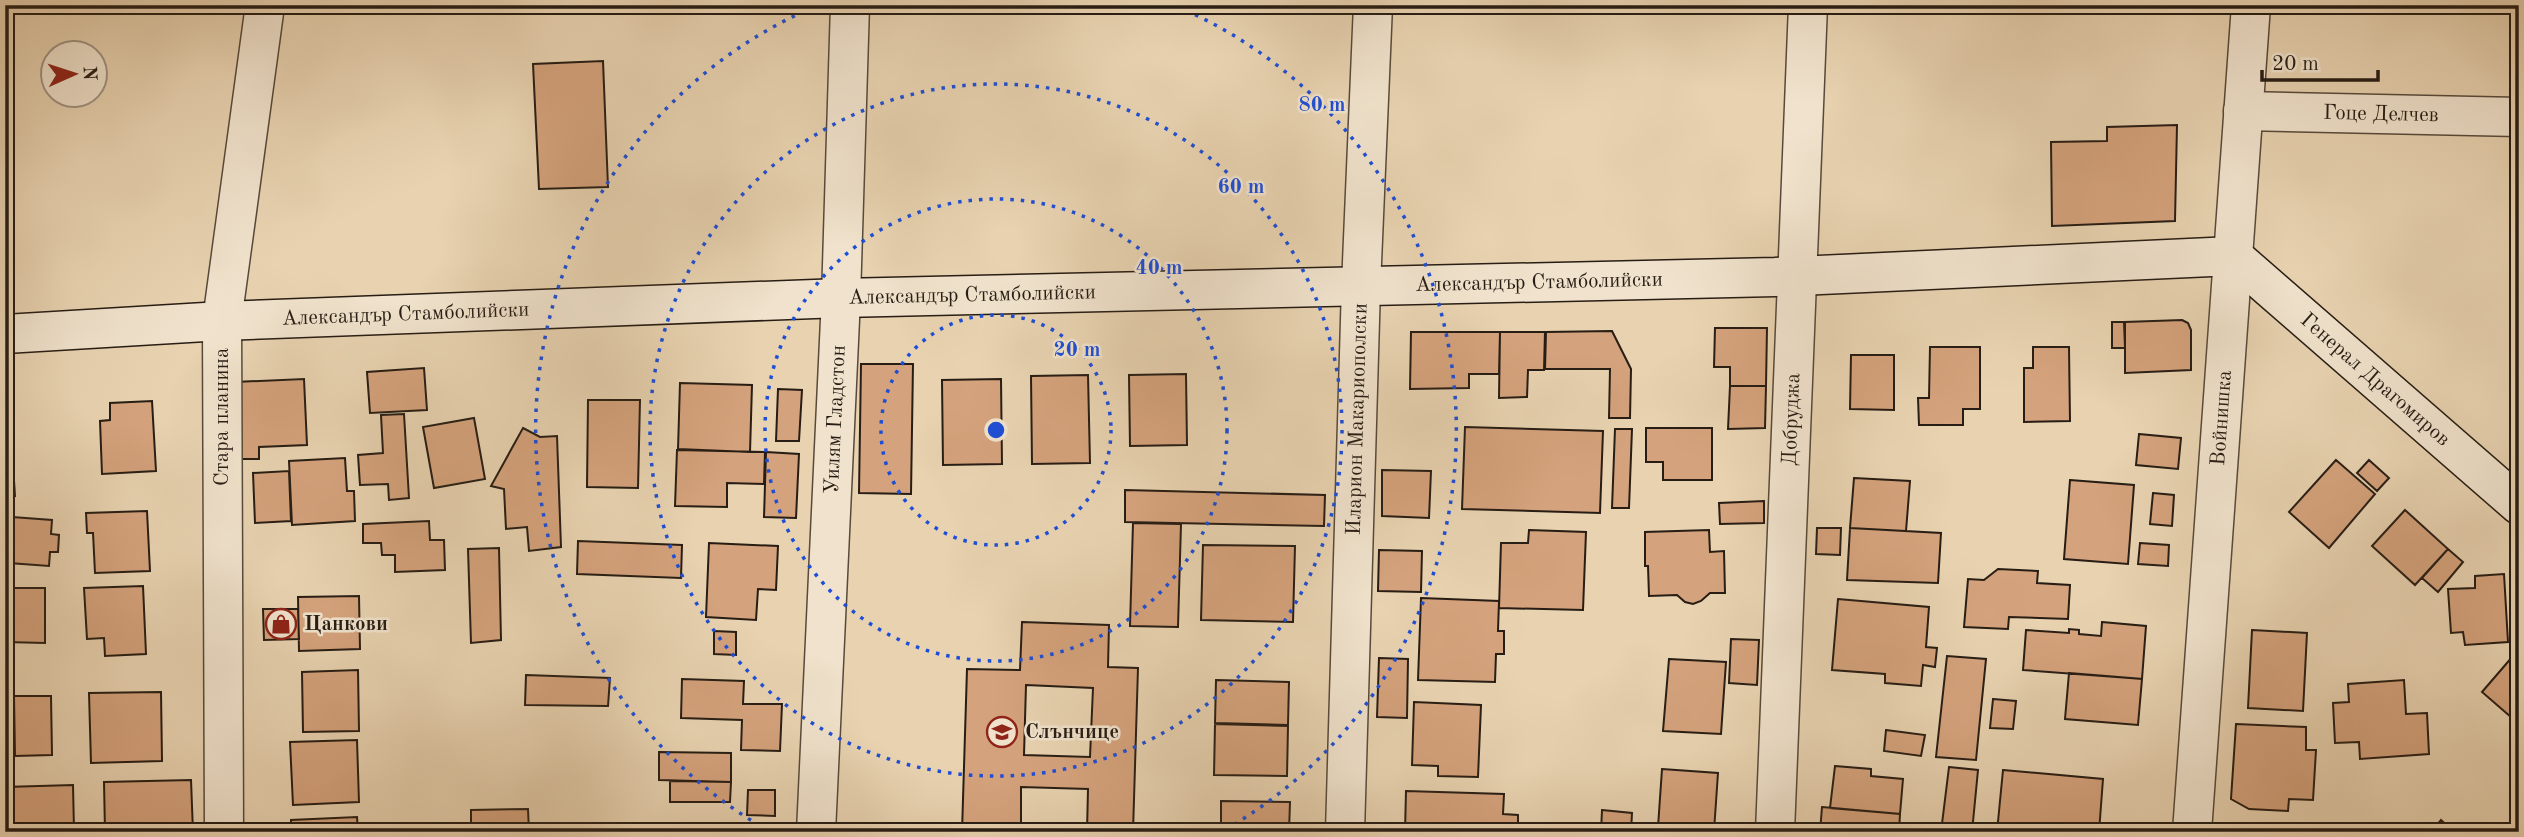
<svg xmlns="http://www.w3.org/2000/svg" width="2524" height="837" viewBox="0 0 2524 837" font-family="'Old Standard TT',serif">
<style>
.building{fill:#d4a27c;stroke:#271d14;stroke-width:2;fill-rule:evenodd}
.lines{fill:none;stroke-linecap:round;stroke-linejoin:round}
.minor-casing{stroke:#574a3b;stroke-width:41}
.tertiary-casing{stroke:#574a3b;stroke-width:41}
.secondary-casing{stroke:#271d14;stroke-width:41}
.minor{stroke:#f0e2cc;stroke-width:38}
.tertiary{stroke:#f0e2cc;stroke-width:38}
.secondary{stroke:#f0e2cc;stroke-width:38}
.ring{fill:none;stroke:#1d4ed8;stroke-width:3.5;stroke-dasharray:3.5 7}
.labels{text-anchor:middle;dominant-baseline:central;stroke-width:5;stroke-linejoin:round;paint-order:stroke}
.street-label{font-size:21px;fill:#271d14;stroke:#f0e2cc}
.poi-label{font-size:21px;font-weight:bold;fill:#271d14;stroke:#f0e2cc;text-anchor:start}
.centre{fill:#1d4ed8;stroke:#f0e2cc;stroke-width:3.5}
.ring-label{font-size:21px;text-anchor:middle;font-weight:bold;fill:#1d4ed8;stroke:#f0e2cc;stroke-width:5;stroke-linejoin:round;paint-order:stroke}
</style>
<rect width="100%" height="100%" fill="#e8d2b0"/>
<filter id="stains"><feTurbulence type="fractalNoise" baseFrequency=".00286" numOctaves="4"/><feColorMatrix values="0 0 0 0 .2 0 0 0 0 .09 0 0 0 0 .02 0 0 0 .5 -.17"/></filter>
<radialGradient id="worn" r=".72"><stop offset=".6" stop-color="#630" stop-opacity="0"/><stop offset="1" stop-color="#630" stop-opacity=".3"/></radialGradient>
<path class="building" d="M603 61 608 187 539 189 533 64Z
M2177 125 2175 221 2052 226 2051 142 2107 141V127Z
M2182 320 2188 323 2191 330V370L2125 373V322Z
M2112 322H2124L2125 348H2112Z
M1715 328H1767L1766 386H1730V367H1714Z
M1612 331 1631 369 1630 418H1609L1610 369H1545L1546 332Z
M1411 332H1500L1499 374H1469V388L1410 389Z
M1500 332H1545L1544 370H1528L1527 397 1499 398Z
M1930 347H1980V409H1963V425H1919L1918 398H1929Z
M2033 347H2069L2070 421 2024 422V368H2033Z
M1851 355H1894V410L1850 409Z
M861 364H913L911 494 859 493Z
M424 368 427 410 370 413 367 372Z
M1186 374 1187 445 1130 446 1129 375Z
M1088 375 1090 463 1032 464 1031 376Z
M304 379 307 445 259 447V459H239L235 382Z
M1001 379 1002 464 943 465 942 380Z
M680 383 752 385 750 452 678 449Z
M1730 386H1766L1765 428 1728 429Z
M778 389 802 390 799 441H776Z
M588 400H640L638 488 587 487Z
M152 401 156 471 102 474 100 421 110 420V403Z
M404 414 409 498 389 500 388 484 360 485 358 455 383 453 381 415Z
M5 417H10L15 496 5 497Z
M474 418 485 479 434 488 423 427Z
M1465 427 1603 431 1600 513 1462 509Z
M523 428 540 437 557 436 561 547 529 551 527 527 506 529 504 489 491 486Z
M1646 428H1712V480H1663V462H1646Z
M1615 429H1632L1629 508H1612Z
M2139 434 2181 438 2178 469 2136 465Z
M677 450 765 452 764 484 727 483V507L675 506Z
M766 452 799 454 796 518 764 517Z
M345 458 347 491H354L355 521 292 525 289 461Z
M2336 460 2375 494 2329 548 2289 512Z
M2369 460 2389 478 2377 491 2357 473Z
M1382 470 1431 471 1429 518 1382 516Z
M289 471 291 521 255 523 253 473Z
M1854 478 1910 481 1906 531 1850 528Z
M2070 480 2134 485 2128 564 2064 559Z
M1125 490 1325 495 1324 526 1125 522Z
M2153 493 2174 495 2172 526 2150 524Z
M1764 501V523L1720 524 1719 503Z
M2405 510 2448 549 2415 585 2372 546Z
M147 511 150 571 95 573 93 533H87L86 513Z
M12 517 52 520 51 534 59 535 58 552H50L49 566 9 563Z
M429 521 430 540H444L445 570 395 572V555H382L381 543H363V524Z
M1133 523 1181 524 1178 627 1130 626Z
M1817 528H1841L1840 555 1816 554Z
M1850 528 1941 533 1938 583 1847 580Z
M1529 530 1586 532 1583 610 1499 608 1501 543H1528Z
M1709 530 1710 552 1724 551 1725 593H1710L1701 601 1693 604 1685 602 1677 595 1649 596 1648 566H1645V532Z
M578 541 682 545 681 578 577 574Z
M709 543 778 546 776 590 758 589 756 620 706 617Z
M2140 543 2169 545 2168 566 2138 564Z
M1203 545 1295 546 1293 622 1201 620Z
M499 548 501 640 471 643 468 549Z
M2448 549 2463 562 2438 592 2422 578Z
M1379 550 1422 551 1421 592 1378 591Z
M1998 569 2038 571 2037 583 2070 585 2068 619 2009 617 2008 629 1964 627 1968 579 1984 580Z
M2504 574 2508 642 2465 645 2463 632 2451 633 2448 589 2475 588V576Z
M143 586 146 654 105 656 104 638 87 639 84 588Z
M5 588H45V643L5 642Z
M359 596 360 649 299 651 298 597Z
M1421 598 1499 601 1498 631H1504V654H1496L1495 682 1418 680Z
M1838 599 1929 607 1926 647 1937 648 1935 667 1923 665 1921 686 1885 683V674L1832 670Z
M263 609H298L299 639 264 640Z
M1022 622 1109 625 1108 667 1138 668 1133 832H1087L1088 789 1021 787V832H962L967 669 1020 670ZM1026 685 1093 688 1090 757 1024 755Z
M2102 622 2146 626 2142 679 2023 670 2026 630 2069 633V629L2079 630V634L2101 636Z
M2252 630 2307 633 2303 711 2248 708Z
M714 631 736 632V655L714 654Z
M1731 639 1759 640 1757 685 1729 683Z
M2519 649V724L2482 692Z
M1947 656 1986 659 1976 760 1936 757Z
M1379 658 1408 659 1407 718 1377 717Z
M1669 659 1726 662 1721 734 1663 731Z
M358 670 359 731 303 732 302 672Z
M2069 673 2142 679 2138 725 2065 719Z
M526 675 610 678 608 706 525 705Z
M682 679 744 681 743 704H782L780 751 741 750 742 720 681 718Z
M1216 680 1289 682 1288 725 1215 723Z
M2404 680 2406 714 2427 713 2429 754 2360 759 2359 742 2335 743 2333 703 2349 702 2348 684Z
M161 692 162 761 91 763 89 693Z
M14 696H51L52 755 15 756Z
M1993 699 2016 701 2013 729 1990 728Z
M1414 702 1481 705 1478 777 1438 776V766L1412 765Z
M1215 724 1288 726 1287 776 1214 775Z
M2236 724 2306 727V750H2316L2313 800 2289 799 2288 811 2249 809 2231 799Z
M1886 730 1925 735 1921 756 1884 751Z
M357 740 359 802 293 805 290 742Z
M659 752 731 753V782L659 780Z
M1835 766 1871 769V776L1903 779 1900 814 1830 808Z
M1949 767 1978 770 1972 832H1941Z
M1662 769 1718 773 1714 831 1658 827Z
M2003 770 2103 779 2099 832H1997Z
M191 780 193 832 105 831 104 782Z
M670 781 731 782 730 802H670Z
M73 785 74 830 5 832V787Z
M748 790H775V816L747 815Z
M1406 791 1504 794 1503 814 1518 815V832H1405Z
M1221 801 1290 802 1289 832H1221Z
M1822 807 1900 814 1899 832H1820Z
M528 809 529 832H471V810Z
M1602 810 1632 813 1631 832H1601Z
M357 817 358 832H291V820Z
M2441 820 2454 832H2431Z
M1658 827 1715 831V832H1658Z"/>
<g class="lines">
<g class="minor-casing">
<g id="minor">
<path id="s1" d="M2243 111 2519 117"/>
<path id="s2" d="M816 832 841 298 850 5"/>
<path id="s3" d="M1345 832 1361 286 1373 5"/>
<path id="s4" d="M1775 832 1808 5"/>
<path id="s5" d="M2192 832 2251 5"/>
</g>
</g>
<g class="tertiary-casing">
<path id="tertiary" d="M224 832 222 321 265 5"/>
</g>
<g class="secondary-casing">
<g id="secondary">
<path id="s6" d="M5 334 222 321 841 298 1775 277 2233 256 2519 505"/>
</g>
</g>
<use href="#minor" class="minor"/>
<use href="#tertiary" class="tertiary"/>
<use href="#secondary" class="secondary"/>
</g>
<g class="ring">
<circle cx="996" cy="430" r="115"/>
<circle cx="996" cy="430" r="231"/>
<circle cx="996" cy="430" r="346"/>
<path d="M769 831A461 461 0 0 1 816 6M1176 6A461 461 0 0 1 1223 831"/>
</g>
<defs>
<g id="shop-ring" transform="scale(1.575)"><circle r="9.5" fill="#f0e2cc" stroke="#8f2418" stroke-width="1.5"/><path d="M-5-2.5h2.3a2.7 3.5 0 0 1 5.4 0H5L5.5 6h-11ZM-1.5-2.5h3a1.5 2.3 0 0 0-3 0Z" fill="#8f2418"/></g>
<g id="school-ring" transform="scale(1.575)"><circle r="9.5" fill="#f0e2cc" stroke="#8f2418" stroke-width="1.5"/><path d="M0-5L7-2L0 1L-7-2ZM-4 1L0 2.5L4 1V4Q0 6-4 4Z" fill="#8f2418"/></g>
</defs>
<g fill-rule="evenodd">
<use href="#shop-ring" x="281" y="624"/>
<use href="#school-ring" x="1002" y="732"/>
</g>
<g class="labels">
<g class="street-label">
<text stroke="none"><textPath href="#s1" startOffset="138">Гоце Делчев</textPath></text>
<text stroke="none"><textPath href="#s6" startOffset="1535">Александър Стамболийски</textPath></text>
<text stroke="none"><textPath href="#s6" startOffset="968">Александър Стамболийски</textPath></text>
<text stroke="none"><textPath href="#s6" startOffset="401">Александър Стамболийски</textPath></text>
<text stroke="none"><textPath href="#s6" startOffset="2418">Генерал Драгомиров</textPath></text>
<text transform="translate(222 417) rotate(-90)">Стара планина</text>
<text stroke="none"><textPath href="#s3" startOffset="413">Иларион Макариополски</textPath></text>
<text stroke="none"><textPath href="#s2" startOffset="413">Уилям Гладстон</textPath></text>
<text stroke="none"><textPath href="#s4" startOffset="413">Добруджа</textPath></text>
<text stroke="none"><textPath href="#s5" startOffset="415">Войнишка</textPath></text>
</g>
<g class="poi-label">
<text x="304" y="624">Цанкови</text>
<text x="1025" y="732">Слънчице</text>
</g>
</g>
<circle cx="996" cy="430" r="10" class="centre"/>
<g class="ring-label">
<text x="1322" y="111">80 m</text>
<text x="1241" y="193">60 m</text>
<text x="1159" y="274">40 m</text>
<text x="1077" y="356">20 m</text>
</g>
<rect width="2524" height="837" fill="none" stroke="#e8d2b0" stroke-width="28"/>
<rect x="7" y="7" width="2510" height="823" fill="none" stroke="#271d14" stroke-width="3.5"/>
<rect x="14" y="14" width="2496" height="809" fill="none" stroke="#271d14" stroke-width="2"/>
<g transform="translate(74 74) rotate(87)"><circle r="33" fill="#f0e2cc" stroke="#a09382" stroke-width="2"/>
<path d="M0-5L12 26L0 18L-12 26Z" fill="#8f2418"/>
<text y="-10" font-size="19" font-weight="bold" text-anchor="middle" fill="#271d14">N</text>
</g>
<path d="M2262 70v10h116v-10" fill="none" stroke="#271d14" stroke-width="3.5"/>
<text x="2272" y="70" font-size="21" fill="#271d14" stroke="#f0e2cc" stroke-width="5" paint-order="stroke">20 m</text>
<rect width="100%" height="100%" filter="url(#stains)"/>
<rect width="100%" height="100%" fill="url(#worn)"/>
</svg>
